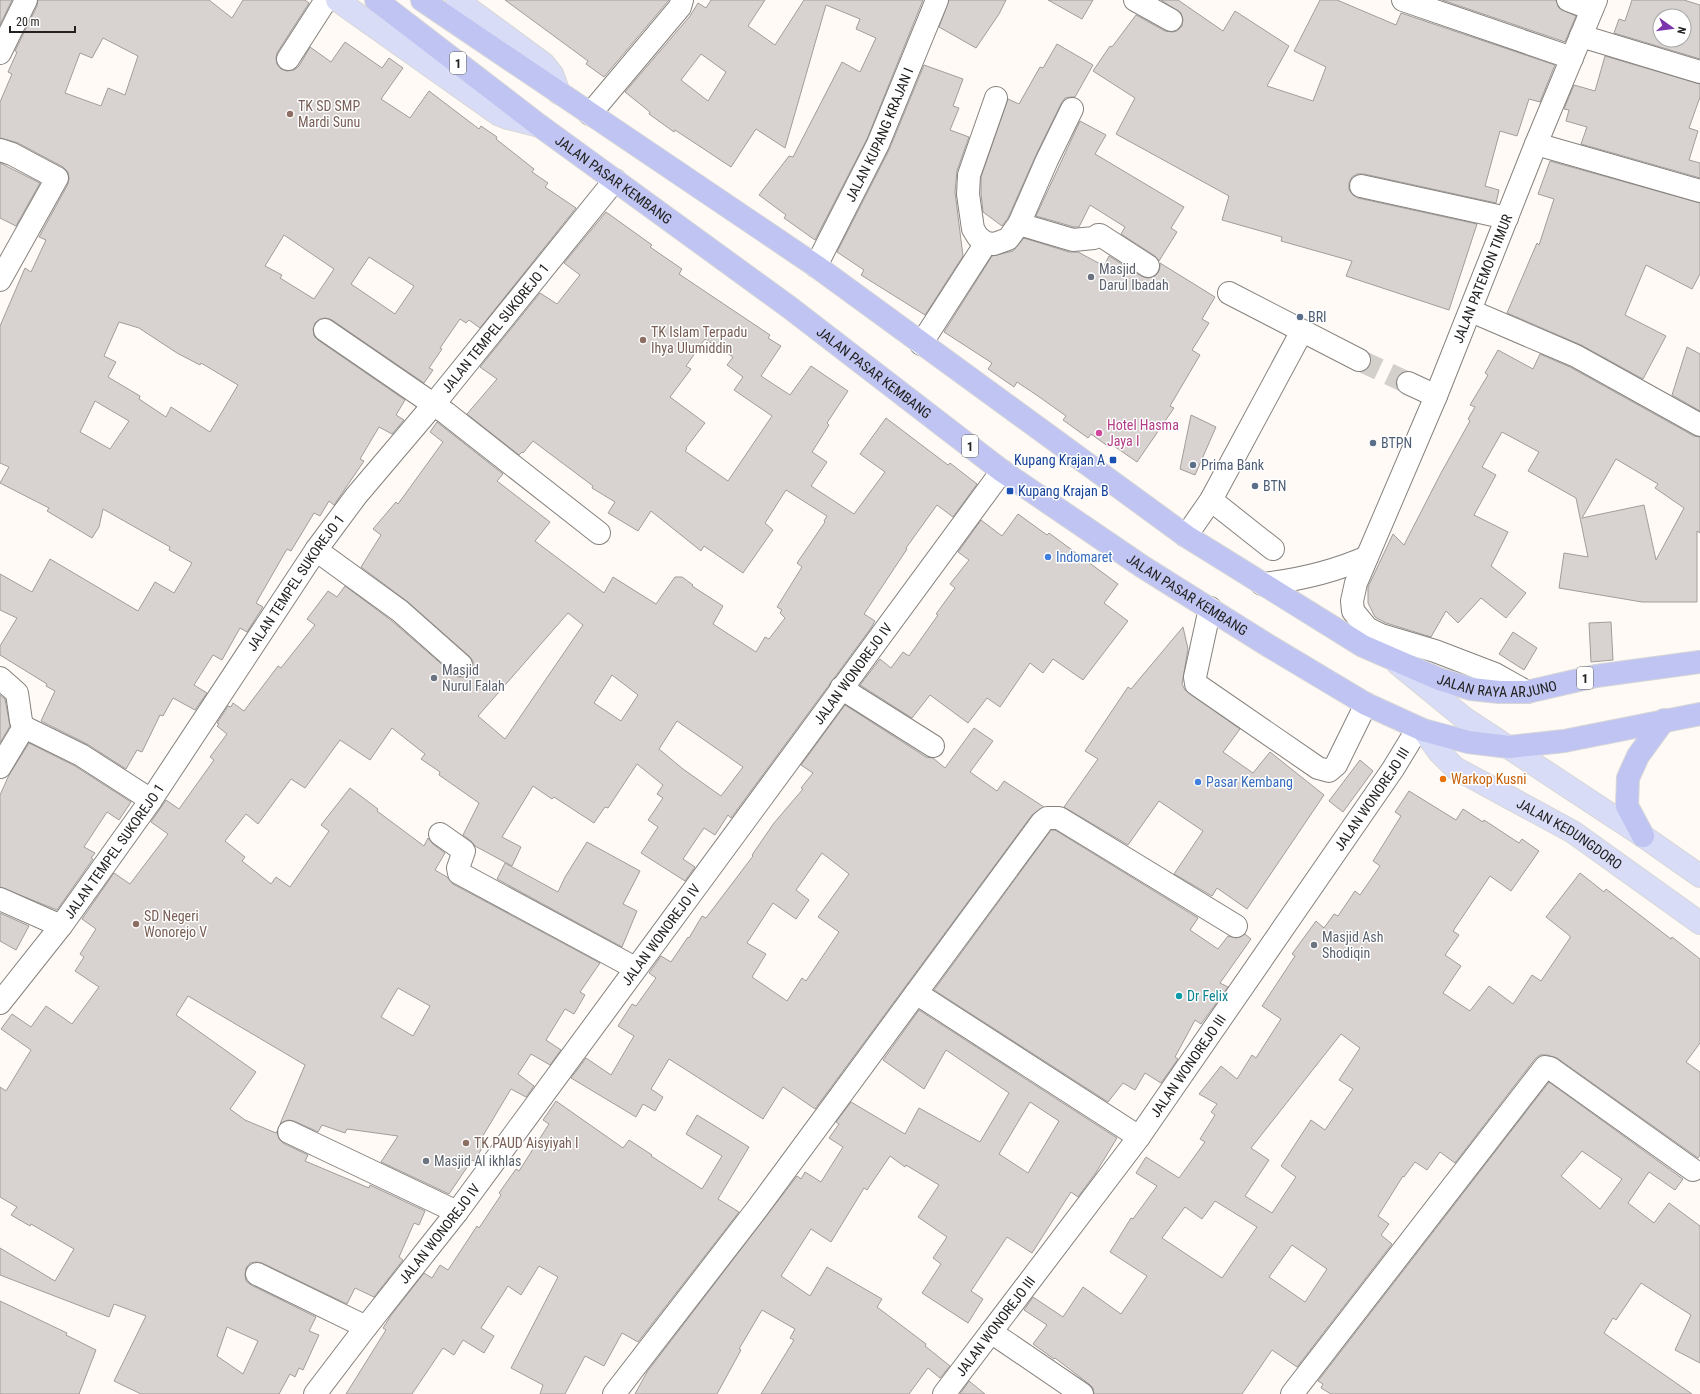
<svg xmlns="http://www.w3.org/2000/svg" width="1700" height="1394" viewBox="0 0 1700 1394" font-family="'Roboto Condensed',sans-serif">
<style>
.building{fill:#d8d3d0;stroke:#a29d9a;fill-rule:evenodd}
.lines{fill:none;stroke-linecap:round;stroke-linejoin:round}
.minor-tunnel{stroke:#d3cfcb;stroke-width:22;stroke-dasharray:22 11;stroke-linecap:butt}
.minor-casing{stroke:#86827e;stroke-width:24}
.major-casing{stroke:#d7d7d7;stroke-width:24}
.highway-casing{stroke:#d7d7d7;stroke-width:24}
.minor{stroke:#fff;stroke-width:22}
.major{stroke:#d9dcf7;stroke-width:22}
.highway{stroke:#bfc4f2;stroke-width:22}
.education-dot{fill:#8d6e63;stroke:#fff;stroke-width:1.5}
.worship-dot{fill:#6b7280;stroke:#fff;stroke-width:1.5}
.service-dot{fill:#5c6f8a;stroke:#fff;stroke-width:1.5}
.hotel-dot{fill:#d1479c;stroke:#fff;stroke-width:1.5}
.transit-dot{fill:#1a4fb4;stroke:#fff;stroke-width:1.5}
.shop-dot{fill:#3f7fe0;stroke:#fff;stroke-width:1.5}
.food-dot{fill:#e8710a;stroke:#fff;stroke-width:1.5}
.culture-dot{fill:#0f9aa8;stroke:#fff;stroke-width:1.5}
.labels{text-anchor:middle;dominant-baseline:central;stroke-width:3;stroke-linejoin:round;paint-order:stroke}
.shield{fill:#fff;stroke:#656463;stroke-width:1}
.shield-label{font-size:13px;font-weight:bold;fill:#232220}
.education-label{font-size:14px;fill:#785e54;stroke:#fff;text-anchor:start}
.street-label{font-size:14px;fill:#232220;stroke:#fff}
.worship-label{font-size:14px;fill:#5b616d;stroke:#fff;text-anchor:start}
.service-label{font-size:14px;fill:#4e5e75;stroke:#fff;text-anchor:start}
.hotel-label{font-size:14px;fill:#b23c85;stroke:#fff;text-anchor:start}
.transit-label{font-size:14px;fill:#164399;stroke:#fff;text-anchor:end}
.shop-label{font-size:14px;fill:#366cbe;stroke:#fff;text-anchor:start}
.food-label{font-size:14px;fill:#c56008;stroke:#fff;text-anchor:start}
.culture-label{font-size:14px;fill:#0d838f;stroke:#fff;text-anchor:start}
</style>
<rect width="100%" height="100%" fill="#fffaf6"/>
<path class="building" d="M0 0H12L0 25Z
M38 0H209L232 18 243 0H305L309 3 277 53 276 58 277 64 281 69 287 71 294 70 299 66 310 47 331 62 345 42 382 68 389 58 403 68 381 99 410 118 429 91 479 129 481 126 497 137 496 139 534 169 532 172 548 183 545 187 576 208 480 328 469 320 466 323 460 319 440 348 442 349 429 368 433 370 424 383 332 320 326 318 320 319 315 323 313 329 314 336 318 340 405 400 396 415 404 420 392 434 379 427 360 459 364 461 334 505 329 501 320 516 314 513 291 551 287 549 256 603 263 607 247 632 240 628 222 660 213 655 194 685 207 693 195 710 173 698 163 716 160 715 142 752 137 750 126 769 87 744 41 721 55 691 46 686 47 684 0 655V646L17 618 0 610V574L32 592 50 559 138 611 155 582 174 593 192 563 169 550 170 547 103 509 99 527 92 538 47 511 49 508 0 483 9 467 0 463V326L25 268 31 272 46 240 39 237 68 184 69 178 68 172 63 167 18 143 0 138V102L12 74 8 72 17 52 15 51 37 6ZM103 38 138 56 125 95 108 88 101 106 65 93 80 53 92 58ZM284 235 334 269 314 299 280 278 282 275 265 266ZM369 257 414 286 395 314 351 284ZM119 322 139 328 177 353 200 365 201 363 238 385 210 432 171 407 166 417 139 399 140 396 108 377 116 362 104 356ZM95 401 129 421 110 449 80 432Z
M505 0H669L604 77 586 64 588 61Z
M711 0H765L748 26 775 45 804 0H923L867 139 815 240 784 218 786 215 759 195 789 156 793 157 842 62 860 72 876 38 856 29 860 19 826 5 785 148 756 129 731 167 675 130 674 132 649 114 650 112 625 92 690 16 698 3 706 8ZM701 54 726 72 708 101 681 80Z
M949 0H1006L999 14 976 48 939 27Z
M1048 0H1093L1082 19Z
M1161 0H1178L1223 31 1235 11 1289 46 1267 86 1313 101 1326 67 1294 51 1320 0H1337L1396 25 1401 13 1555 65 1540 102 1529 99 1517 136 1500 131 1485 186 1499 190 1496 203 1364 174H1357L1352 177 1349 183V190L1353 195 1358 198 1477 224 1449 310 1346 276 1352 261 1281 241 1282 237 1222 220 1229 196 1116 134 1135 98 1093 71 1110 46 1112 47 1136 15 1165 31 1172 32 1177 31 1182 26 1183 19 1181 13Z
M1442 0H1556L1559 8 1576 16 1565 42Z
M1632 0H1684L1700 5V59L1614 33 1619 19 1625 21ZM1660 16H1684V40H1660Z
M1057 44 1093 65 1075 97H1071L1065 98 1061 104 1036 155 1008 218 1002 226 983 212 981 193V177L1008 99 1019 104 1040 67 1043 68Z
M1605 56 1700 84V97L1689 128 1698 131 1689 160 1700 163V178L1581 144 1587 127 1566 121 1569 110 1564 109 1574 85 1595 91Z
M924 65 963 79 953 106 959 108 950 130 969 137 957 171 955 192 963 256 925 315 861 275 864 270 837 252 889 150Z
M1080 121 1106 135 1095 154 1184 207 1171 228 1177 232 1159 261 1155 256 1121 234 1125 227 1090 205 1079 227H1074L1036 216Z
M1550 161 1700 203V274L1692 289 1646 265 1625 315 1666 336 1643 379 1581 345 1507 313 1537 243 1539 245 1554 199 1538 194Z
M0 163 40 183 16 226 0 218Z
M606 212 652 245 650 247 682 269 679 274 770 335 768 338 781 346 761 376 790 395 811 366 848 391 827 423 829 425 812 452 827 462 811 486 854 514 885 472 860 454 886 418 948 465 950 463 977 484 953 517 937 505 906 548 907 549 864 614 875 621 871 628 731 818 728 815 715 835 704 828 683 859 695 867 685 881 641 853 658 827 648 820 663 798 657 794 663 785 637 764 608 808 605 807 594 823 554 797 552 799 533 786 502 837 521 847 512 866 475 846 471 841 463 835 479 803 439 775 440 772 421 759 425 754 392 728 370 760 340 740 305 788 291 779 258 824 246 814 225 841 245 857 242 861 271 884 276 877 290 887 329 831 321 825 350 788 378 809 377 811 424 846 428 838 433 844 445 853 435 870 447 877 453 884 600 963 580 992 585 995 574 1014 565 1009 546 1040 561 1050 550 1065 531 1054 518 1074 534 1086 526 1097 511 1089 481 1139 486 1142 474 1161 472 1160 449 1194 381 1162 398 1136 347 1129 345 1133 322 1125 318 1132 294 1121 288 1120 280 1124 305 1065 188 996 176 1015 256 1072 230 1109 245 1120 276 1133 277 1131 279 1139 283 1143 308 1155 305 1161 369 1188 370 1185 425 1211 419 1225 414 1223 399 1257 403 1260 374 1297 355 1288 347 1304 262 1263 256 1262 250 1263 246 1268 245 1275 246 1281 251 1285 316 1317 309 1331 319 1335 303 1370 299 1368 295 1377 290 1374 279 1394H141L114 1381 146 1316 114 1304 109 1317 0 1275V1248L55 1281 74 1249 31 1224 30 1226 11 1215 17 1207 0 1197V1087L6 1091 31 1050 1 1029 12 1014 31 1027 46 1006 72 1024 99 987 75 971 84 957 80 954 96 929 82 919 114 873 130 884 168 834 151 822 166 800 179 809 214 760 210 757 227 734 217 726 219 724 217 723 228 706 231 707 233 703 244 711 278 666 281 668 315 625 307 619 328 591 337 597 345 586 392 621 453 674 458 677H465L471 673 473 667V661L469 656 408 602 361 567 381 535 373 529 396 502 398 504 443 442 430 432 437 422 503 474 497 481 550 522 535 541 604 593 613 577 656 604 675 577H682L693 585 692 586 723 606 713 624 756 652 765 637 769 639 785 618 780 613 782 610 777 607 802 567 797 563 825 522 824 521 827 516 786 490 765 523 773 530 743 573 704 546 701 551 651 511 638 531 608 513 615 502 592 488 593 486 533 441 523 453 522 452 519 455 467 414 497 379 480 367 540 293 557 304 580 275 564 263ZM705 339 733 357 727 365 743 377 734 390 772 416 728 481 685 451 687 449 686 448 705 423 670 397 691 369 686 366ZM568 613 583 625 505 739 478 716ZM612 675 638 695 621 721 594 703ZM677 721 743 767 721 796 683 769 659 749ZM398 988 430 1006 413 1036 381 1017ZM227 1327 258 1341 243 1374 217 1356Z
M1024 238 1069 252H1078L1104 266 1109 256 1141 276 1147 278 1153 277 1158 273 1160 267V263L1215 297 1202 319 1209 323 1192 350 1200 355 1170 406 1174 408 1137 462 1111 444 1109 447 1091 434 1088 438 1063 420 1066 416 1038 396 1017 382 1014 387 988 369 992 363 944 332 992 256 1013 251Z
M1687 347 1700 354V411L1672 395Z
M1498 350 1533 369 1540 354 1570 367 1694 436 1700 437V533L1697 531V602H1642L1559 588 1564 553 1588 557 1576 498 1528 471 1539 452 1502 432 1482 467 1496 475 1474 515 1508 532 1491 566 1526 593 1506 618 1481 598 1458 623 1446 611 1431 637 1386 623 1375 617 1368 603V587L1393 534 1404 545 1441 473 1470 421 1468 419 1475 407 1470 405 1488 375 1485 373ZM1616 459 1658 484 1655 488 1684 508 1656 560 1644 505 1582 518Z
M1191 415 1216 427 1195 475 1180 469Z
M1018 514 1047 535 1049 533 1118 584 1104 603 1128 621 1083 680 1053 659 1043 673 1030 663 1000 707 987 698 968 723 930 695 912 718 860 685 880 659 891 668 903 652 909 656 938 615 936 614 955 588 950 584 969 560 958 552 981 520 1002 536Z
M1611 622 1613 660 1591 662 1589 623Z
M1183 627 1188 649 1182 684 1185 690 1240 729 1223 752 1253 773 1270 752 1324 795 1247 909 1217 888 1212 896 1174 874 1203 831 1159 801 1128 845 1064 807 1098 759 1085 751 1128 687 1131 689Z
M1513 632 1537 648 1524 670 1499 654Z
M0 695 5 699 10 726 0 743Z
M845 705 926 757 933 758 945 768 974 728 993 741 970 772 997 791 1004 781 1044 807 1032 815 815 1109 783 1087 763 1119 669 1059 651 1089 663 1097 655 1111 643 1104 636 1117 571 1078 586 1058 611 1075 634 1036 618 1026 632 1004 636 1006 656 978 649 973 661 956 671 962 688 937 689 938 702 916 706 918 753 856 752 855 774 823 803 789 801 788 813 773 801 765ZM822 853 849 874 818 917 839 932 806 981 802 978 787 1001 752 977 766 954 747 943 773 903 796 919 809 900 796 890Z
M29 743 75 766 131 802 119 820 107 812 84 847 95 853 91 858 93 859 57 910 0 887V795L9 775Z
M1360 760 1373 771 1343 812 1329 801Z
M1409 791 1456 820 1463 809 1483 822 1484 820 1519 843 1522 839 1539 851 1511 891 1490 876 1453 931 1459 935 1445 955 1461 966 1443 993 1470 1011 1489 986 1513 1004 1532 975 1541 981 1570 938V936L1546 917 1580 873 1604 892 1606 889 1671 939 1672 937 1700 959V1043L1686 1062 1700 1072V1155L1698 1158 1557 1058 1547 1055H1540L1535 1059 1455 1163 1440 1152 1427 1170 1415 1162 1404 1177 1403 1176 1378 1216 1389 1224 1381 1235 1392 1244 1297 1367 1272 1350 1242 1394H1094L1093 1388 1089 1384 1055 1358 1054 1359 1033 1344 1047 1325 1024 1310 1033 1297 1063 1317 1083 1287 1121 1314 1147 1276 1110 1252 1131 1218 1133 1219 1157 1186 1136 1173 1146 1157 1179 1178 1205 1142 1200 1139 1215 1115 1211 1112 1217 1104 1199 1094 1221 1066 1237 1079 1252 1055 1256 1058 1281 1019 1262 1006 1295 956 1292 954 1316 921 1324 928 1334 914 1338 916 1355 891 1360 895 1380 866 1373 861 1401 816 1395 812ZM1341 1034 1360 1048 1339 1080 1353 1089 1325 1130 1311 1120 1281 1166 1296 1177 1272 1213 1245 1196 1269 1160 1251 1148ZM1215 1201 1257 1227 1222 1278 1162 1238 1185 1207 1202 1219ZM1292 1245 1327 1269 1305 1302 1269 1277Z
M1051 830H1055L1198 918 1190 930 1218 949 1228 936 1236 938 1245 934 1251 939 1220 983 1228 987 1201 1024 1195 1020 1175 1057 1178 1059 1161 1083 1145 1073 1135 1090 1123 1083 1108 1102 934 990Z
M587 842 640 871 623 904 637 911 622 947 497 879 505 863 558 892 565 877Z
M0 913 29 926 16 950 0 941Z
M919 1010 1117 1138 1095 1174 1078 1197 1071 1192 1032 1253 1007 1237 971 1291 983 1299 968 1323 922 1293 941 1264 933 1258 947 1237 918 1217 939 1185 906 1165 905 1167 890 1156 867 1190 864 1188 831 1242 811 1229 781 1276 810 1296 827 1267 882 1299 877 1307 926 1344 925 1346 950 1366 940 1378 928 1368 909 1394H761L794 1340 790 1338 795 1329 762 1310 739 1349 741 1350 717 1394H635L647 1372 797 1176 801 1179 805 1172 821 1182 843 1147 829 1138 839 1124 836 1122 851 1102 905 1134 919 1108 980 1142 1009 1093 946 1050 924 1089 883 1060ZM1030 1102 1059 1121 1028 1173 999 1154Z
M1549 1082 1683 1179 1675 1190 1649 1172 1628 1203 1654 1223 1669 1203 1700 1226V1363L1675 1350 1691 1315 1641 1283 1616 1320 1613 1318 1604 1333 1692 1394H1331L1321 1388 1323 1384 1318 1381ZM1582 1151 1622 1179 1600 1209 1561 1176Z
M556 1101 623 1148 629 1140 652 1155 651 1156 702 1189 722 1156 686 1134 697 1115 749 1147 718 1199 739 1212 638 1342 622 1333 604 1366 585 1356 565 1394H540L543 1385 511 1368 558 1277 539 1266 521 1295 508 1286 481 1328 494 1336 484 1353 463 1340 454 1355 443 1348 412 1394H346L386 1330 383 1328 392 1314 424 1273 432 1278 440 1265 448 1270 477 1226 479 1228 501 1195 499 1193 516 1169 519 1171 549 1124 543 1120Z
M0 1301 67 1333 66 1335 96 1350 79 1394H0Z
M969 1381 985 1394H960Z"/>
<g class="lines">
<path class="minor-tunnel" d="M1359 360 1408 383"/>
<g class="minor-casing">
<g id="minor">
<path d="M1135 0 1171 20"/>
<path d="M1403 0 1572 58"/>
<path d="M1568 0 1592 9"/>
<path d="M1581 36 1700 72"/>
<path d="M0 53 26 0"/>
<path d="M288 59 326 0"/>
<path d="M996 98 969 175 968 194 973 229 978 237 986 243 994 244 1008 239 1019 224 1047 160 1072 109"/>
<path d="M590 114 680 7 682 0"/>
<path d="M1536 144 1700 191"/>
<path d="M0 150 12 154 57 178 0 280"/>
<path d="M1361 186 1507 218"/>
<path d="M1019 224 1073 240 1094 238 1098 235H1100L1148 266"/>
<path id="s1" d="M816 266 878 144 937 0"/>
<path d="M1229 293 1359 360"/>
<path d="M1471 311 1576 356 1700 425"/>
<path d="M325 330 446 413 599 533"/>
<path d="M921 344 986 243"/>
<path d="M1408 383 1436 396"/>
<path d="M1211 500 1273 549"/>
<path d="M1186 536 1211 500 1302 331"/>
<path d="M316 550 400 611 461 665"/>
<path d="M1262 584C1299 580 1333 572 1367 557"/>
<path d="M1210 608 1195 677 1196 684 1318 768 1329 771 1336 765 1366 704"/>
<path d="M0 678 17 693 21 721 24 727 81 755 151 800"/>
<path d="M841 688 933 746"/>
<path id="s2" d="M1527 692 1495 674 1435 651 1381 635 1367 628 1353 611 1352 601 1356 583 1436 396 1536 144 1596 0"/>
<path d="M0 767 24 727"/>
<path d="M440 834 464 851 458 868 459 873 635 968"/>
<path d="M0 899 61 926"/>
<path d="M916 993 1139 1137"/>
<path id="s3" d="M0 1003 61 926 151 800 316 550 356 496 434 404 615 180"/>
<path d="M289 1132 457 1212"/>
<path d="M257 1274 366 1327"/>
<path d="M991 1332 1082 1394"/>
<path id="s4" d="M315 1394 366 1327 457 1212 1002 471"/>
<path d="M614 1394 757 1209 1042 822 1047 818H1059L1236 926"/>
<path id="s5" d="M944 1394 1139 1137 1393 769 1418 728"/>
<path d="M1292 1394 1545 1067 1550 1068 1693 1170"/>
</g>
</g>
<g class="major-casing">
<g id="major">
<path d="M337 0 498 114 508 118 540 126"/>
<path d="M457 0 544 64 552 74 559 93"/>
<path d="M1398 664 1464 718 1643 836 1700 876"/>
<path id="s6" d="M1423 730 1439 752 1455 768 1573 832 1700 923"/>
</g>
</g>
<g class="highway-casing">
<g id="highway">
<path id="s7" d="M376 0 540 126 789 307 1002 471 1143 567 1269 646 1366 704 1423 730 1468 742 1509 747 1564 741 1700 714"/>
<path id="s8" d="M422 0 816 266 1186 536 1363 646 1439 679 1471 689 1499 692H1527L1596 676 1700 662"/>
<path d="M1643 836 1627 806 1628 778 1638 756 1664 720"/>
</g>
</g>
<use href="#minor" class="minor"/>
<use href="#major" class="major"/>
<use href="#highway" class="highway"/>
</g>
<g class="education-dot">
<circle cx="290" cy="114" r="4"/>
<circle cx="643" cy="340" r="4"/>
<circle cx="136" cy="924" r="4"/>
<circle cx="466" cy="1143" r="4"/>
</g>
<g class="worship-dot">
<circle cx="1091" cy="277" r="4"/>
<circle cx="434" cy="678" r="4"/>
<circle cx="1314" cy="945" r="4"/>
<circle cx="426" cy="1161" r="4"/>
</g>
<g class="service-dot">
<circle cx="1300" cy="317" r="4"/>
<circle cx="1373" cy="443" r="4"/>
<circle cx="1193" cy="465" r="4"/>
<circle cx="1255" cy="486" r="4"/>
</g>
<circle class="hotel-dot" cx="1099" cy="433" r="4"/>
<g class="transit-dot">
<rect x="1109" y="456" width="8" height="8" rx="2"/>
<rect x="1006" y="487" width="8" height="8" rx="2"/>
</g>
<g class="shop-dot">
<circle cx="1048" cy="557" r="4"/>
<circle cx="1198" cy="782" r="4"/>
</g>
<circle class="food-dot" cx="1443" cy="779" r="4"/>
<circle class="culture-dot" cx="1179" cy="996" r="4"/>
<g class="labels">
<g class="shield">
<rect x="450" y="52" width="16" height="22" rx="3"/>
<rect x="962" y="435" width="16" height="22" rx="3"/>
<rect x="1577" y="667" width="16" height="22" rx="3"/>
</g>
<g class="shield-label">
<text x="458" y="63">1</text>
<text x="970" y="446">1</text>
<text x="1585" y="678">1</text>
</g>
<g class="education-label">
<text x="298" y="106">TK SD SMP<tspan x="298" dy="16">Mardi Sunu</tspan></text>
<text x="651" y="332">TK Islam Terpadu<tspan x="651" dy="16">Ihya Ulumiddin</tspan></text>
<text x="144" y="916">SD Negeri<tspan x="144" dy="16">Wonorejo V</tspan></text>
<text x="474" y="1143">TK PAUD Aisyiyah I</text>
</g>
<g class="street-label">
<text stroke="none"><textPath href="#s1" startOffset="146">JALAN KUPANG KRAJAN I</textPath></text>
<text stroke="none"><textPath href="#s7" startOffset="298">JALAN PASAR KEMBANG</textPath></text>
<text stroke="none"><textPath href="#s2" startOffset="553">JALAN PATEMON TIMUR</textPath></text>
<text stroke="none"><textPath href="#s3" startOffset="838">JALAN TEMPEL SUKOREJO 1</textPath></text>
<text stroke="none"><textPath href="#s7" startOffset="622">JALAN PASAR KEMBANG</textPath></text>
<text stroke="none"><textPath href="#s3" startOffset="514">JALAN TEMPEL SUKOREJO 1</textPath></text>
<text stroke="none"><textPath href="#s7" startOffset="1006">JALAN PASAR KEMBANG</textPath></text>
<text stroke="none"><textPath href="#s4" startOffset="899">JALAN WONOREJO IV</textPath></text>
<text stroke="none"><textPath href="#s8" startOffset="1284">JALAN RAYA ARJUNO</textPath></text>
<text stroke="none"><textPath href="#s5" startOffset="733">JALAN WONOREJO III</textPath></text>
<text stroke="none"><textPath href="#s6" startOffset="182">JALAN KEDUNGDORO</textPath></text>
<text stroke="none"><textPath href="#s3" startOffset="190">JALAN TEMPEL SUKOREJO 1</textPath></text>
<text stroke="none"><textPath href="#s4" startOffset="575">JALAN WONOREJO IV</textPath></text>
<text stroke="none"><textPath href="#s5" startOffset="409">JALAN WONOREJO III</textPath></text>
<text stroke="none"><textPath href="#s4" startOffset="203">JALAN WONOREJO IV</textPath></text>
<text stroke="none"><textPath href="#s5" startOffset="85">JALAN WONOREJO III</textPath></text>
</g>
<g class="worship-label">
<text x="1099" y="269">Masjid<tspan x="1099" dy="16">Darul Ibadah</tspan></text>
<text x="442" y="670">Masjid<tspan x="442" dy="16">Nurul Falah</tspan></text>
<text x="1322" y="937">Masjid Ash<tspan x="1322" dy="16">Shodiqin</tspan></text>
<text x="434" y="1161">Masjid Al ikhlas</text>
</g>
<g class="service-label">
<text x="1308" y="317">BRI</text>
<text x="1381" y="443">BTPN</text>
<text x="1201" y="465">Prima Bank</text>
<text x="1263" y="486">BTN</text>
</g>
<g class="hotel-label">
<text x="1107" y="425">Hotel Hasma<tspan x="1107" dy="16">Jaya I</tspan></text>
</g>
<g class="transit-label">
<text x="1105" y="460">Kupang Krajan A</text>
<text x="1018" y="491" text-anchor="start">Kupang Krajan B</text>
</g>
<g class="shop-label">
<text x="1056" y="557">Indomaret</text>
<text x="1206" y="782">Pasar Kembang</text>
</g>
<g class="food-label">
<text x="1451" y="779">Warkop Kusni</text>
</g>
<g class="culture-label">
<text x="1187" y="996">Dr Felix</text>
</g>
</g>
<g transform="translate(1672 28) rotate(104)"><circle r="19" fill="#ffffff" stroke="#a7a7a6"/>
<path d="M0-3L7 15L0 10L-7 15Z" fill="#7a36aa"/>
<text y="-6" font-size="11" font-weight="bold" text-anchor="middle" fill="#232220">N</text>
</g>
<path d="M10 26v6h65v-6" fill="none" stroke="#232220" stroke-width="2"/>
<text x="16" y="26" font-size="12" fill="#232220" stroke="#ffffff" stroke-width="3" paint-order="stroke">20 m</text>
</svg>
